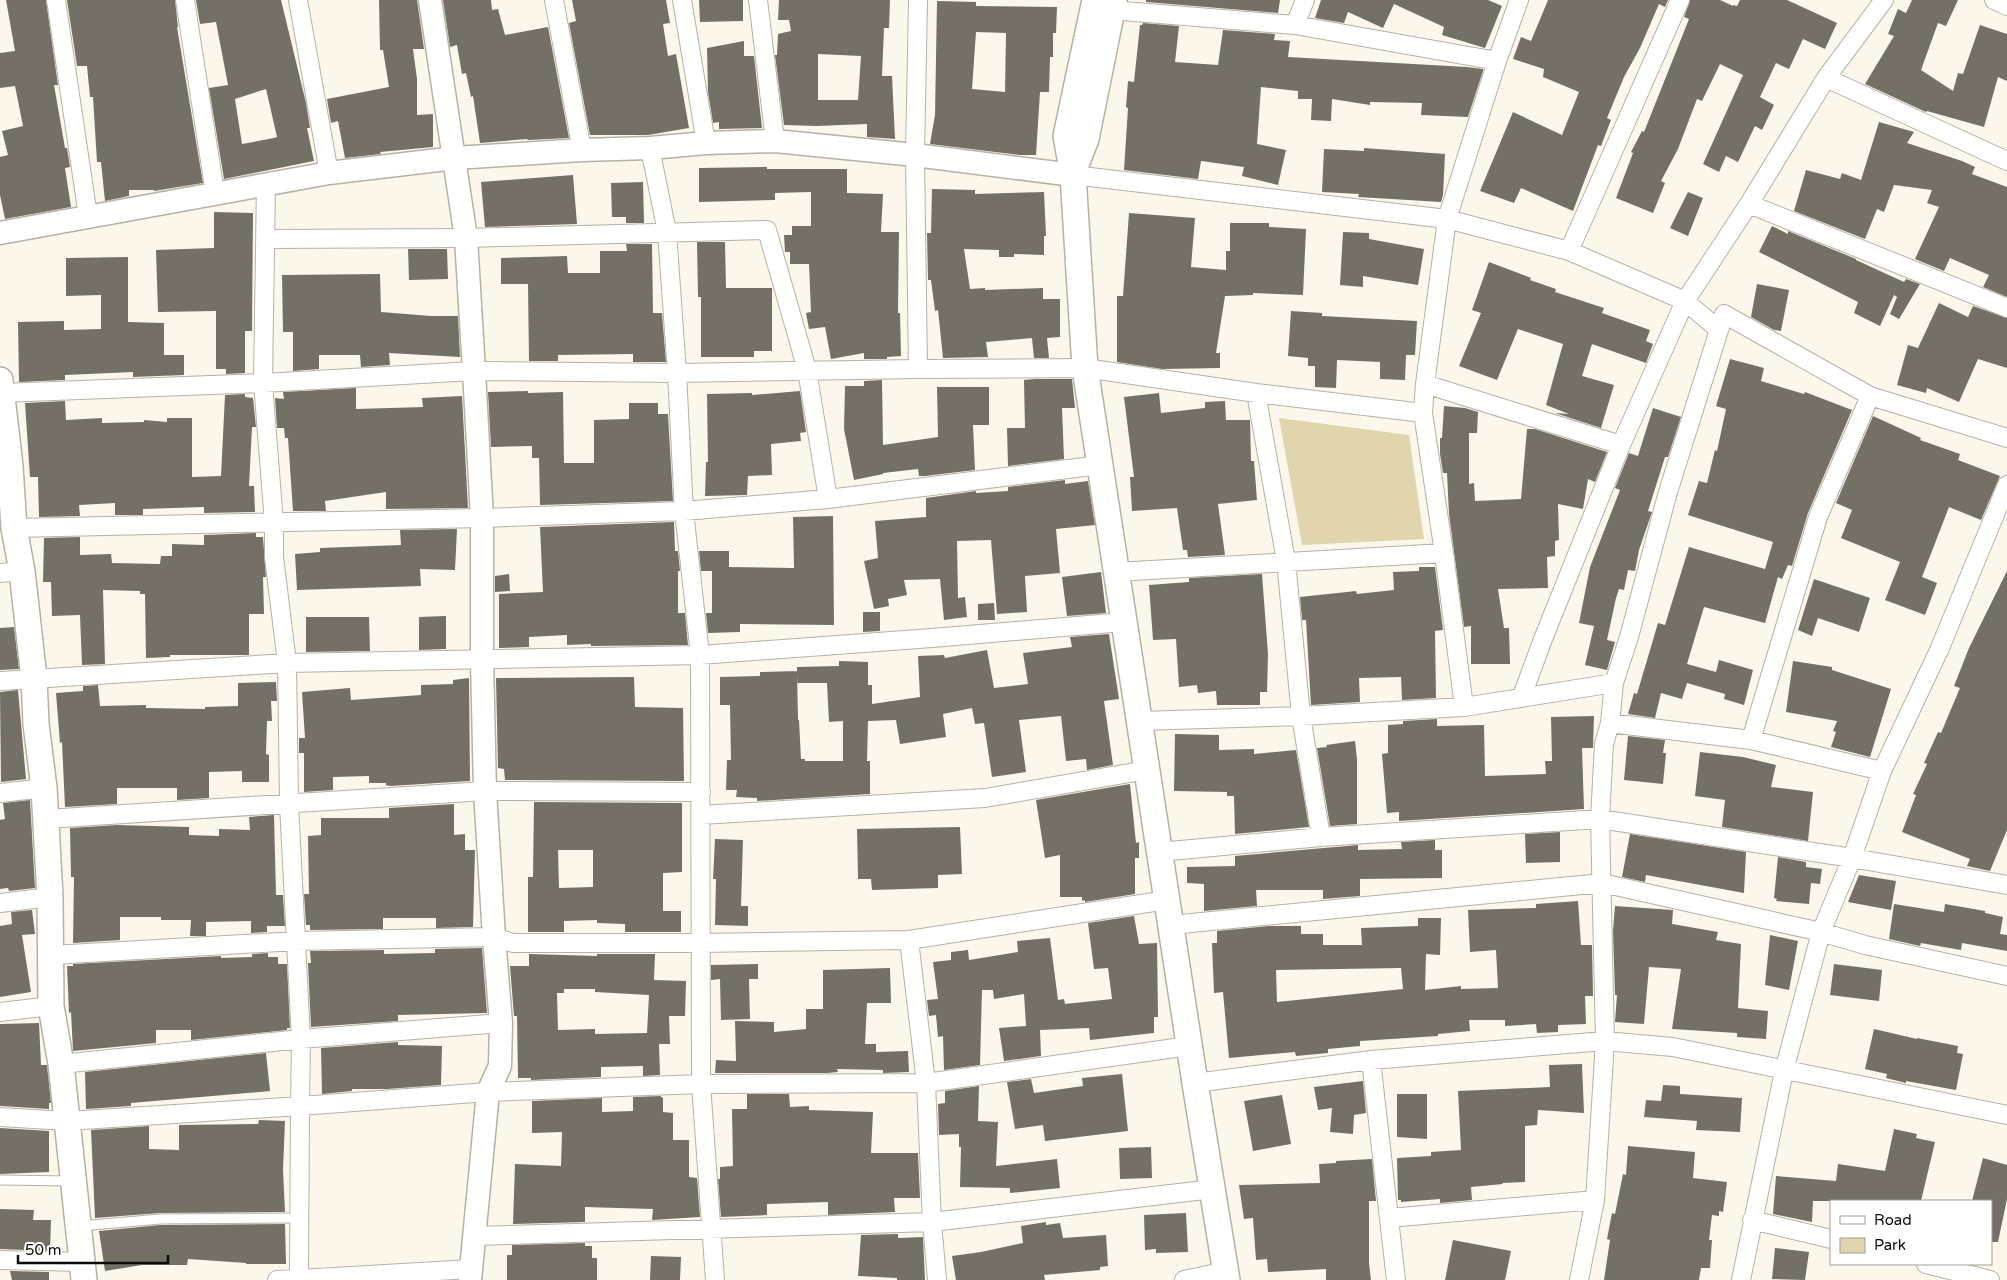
<svg xmlns="http://www.w3.org/2000/svg" width="2007" height="1280" viewBox="0 0 2007 1280" font-family="'Varela Round',sans-serif">
<style>
.green{fill:#e0d5ad}
.building{fill:#747065;fill-rule:evenodd}
.lines{fill:none;stroke-linecap:round;stroke-linejoin:round}
.service-casing{stroke:#b5b2a5;stroke-width:11}
.minor-casing{stroke:#b5b2a5;stroke-width:20}
.tertiary-casing{stroke:#b5b2a5;stroke-width:25}
.secondary-casing{stroke:#b5b2a5;stroke-width:28}
.service{stroke:#fff;stroke-width:9}
.minor{stroke:#fff;stroke-width:18}
.tertiary{stroke:#fff;stroke-width:22}
.secondary{stroke:#fff;stroke-width:25}
</style>
<rect width="100%" height="100%" fill="#fbf7ea"/>
<path class="green" d="M1279 418 1409 435 1424 539 1302 545Z"/>
<path class="building" d="M6 0H46L58 85H54L65 148H67L70 167 65 168 71 207 5 219 0 195V157L8 155 2 131 23 126 15 86 0 88V53L15 51Z
M67 0H175L178 27H177L203 183 154 191V190H129V196L105 201 101 162H97L93 97H90L87 66H77Z
M196 0H281L306 103 310 128H307L314 161 224 179 209 88 228 85 216 22 200 24ZM266 89 277 137 274 138 242 144 235 99Z
M379 0H417L424 49H413L417 79V115L433 114V147L380 152 381 154 345 158 338 121 331 123 327 99 389 87 383 50H380Z
M443 0H491L492 10 498 9 505 35 548 27 569 138 528 140 527 139 480 143 473 96 471 97 466 73 462 74 457 45 450 47Z
M572 0H666L670 23 663 24 668 56 676 54 689 128 648 135H590L569 23 576 21Z
M699 0H743V21L700 22Z
M779 0H890L889 28H884L882 76H892L895 139 867 137V124L817 126 784 125 775 55H777L778 34 791 31 789 20H778ZM818 54 861 56 858 100H818Z
M1146 0H1280L1278 13 1146 2Z
M1321 0H1488L1502 6 1485 48 1442 35 1444 27 1394 4 1383 28 1348 12 1344 23 1315 18Z
M1548 0H1668L1665 7 1659 4 1640 48 1624 77 1607 118 1611 120 1601 146 1598 145 1573 211 1521 188 1514 203 1480 191 1513 112 1562 135 1579 92 1543 77 1544 69 1513 59 1521 37 1531 41Z
M1690 0H1720L1733 6V5L1737 6 1740 0H1787L1837 23 1825 49 1803 39 1789 69 1776 63 1760 97 1774 105 1762 130 1755 126 1738 162 1726 156 1719 172 1703 164 1743 75 1720 64 1702 101 1697 99 1678 149 1661 181 1665 183 1653 213 1616 198 1633 153 1631 152 1642 131 1644 132 1689 19 1684 17Z
M1912 0H1958L1946 26 1938 23 1921 70 1953 91 1958 73 1963 74 1980 25 2007 34V81L1998 77 1984 127 1927 111 1926 112 1865 84 1894 36 1888 34 1898 9 1906 13Z
M937 1 976 2V6L1057 7 1056 33H1053V57H1050L1049 92H1040L1036 155H1020L930 144 935 115ZM976 32 1006 33 1005 92 972 89Z
M1143 23 1179 26 1175 62 1218 65 1223 30 1275 34 1274 40 1290 41 1288 57 1467 67 1483 69V71L1468 117 1421 115 1422 103 1370 102V105L1332 99 1331 121 1311 120 1312 99H1298V91L1261 87 1257 144 1286 150 1278 185 1242 176 1244 167 1201 161 1198 179 1124 170 1128 108 1126 107 1128 81 1134 82 1140 25H1142Z
M744 41V56H754L762 128 719 129V122L713 123 708 92 707 48Z
M1879 122 1914 132 1907 143 1962 161 1975 167 1972 174 2007 187V297L1983 287 1989 275 1950 258 1944 271 1915 259 1939 207 1927 203 1932 190 1894 185 1884 212 1877 209 1865 239 1794 211 1806 170 1840 179 1842 173 1861 180Z
M1364 148 1445 154 1443 195 1441 202 1358 197 1359 194 1322 192 1324 149 1364 151Z
M767 167V169H847V193L883 194 881 232H899L898 313H900L901 356 887 357V359H864V353L831 359 825 327 809 329 806 313 811 312 809 264H790V252H785L784 235H792V226H811V192L775 193V200L699 202V168Z
M573 175 577 224 485 227 481 182Z
M643 182 644 223H626V217H612L611 183Z
M932 189 975 190V194L1044 192 1046 236H1044V255L1014 254V257H999V250L964 249 970 289 985 288V290L1043 288V299H1060V337L1047 338 1049 358H1034L1032 338 986 342 988 357 943 358 938 310 935 311 931 280H928L927 233H931Z
M1688 192 1703 198 1688 236 1670 228Z
M214 212 253 213 252 331H245V373L226 374V369H216V311L158 312 156 250 214 248Z
M1129 213 1195 218 1191 267 1226 270V251H1230V223H1269V227L1306 229 1303 295 1253 293V295L1225 296 1216 353H1220V368L1162 369 1117 362V296H1123Z
M1772 226 1788 234V231L1856 259V260L1904 282 1906 279 1920 284 1899 319 1890 314 1897 297 1894 295 1880 326 1854 313 1858 302 1759 252Z
M1343 232 1369 233V239L1424 249 1418 285 1363 276V287L1340 285Z
M697 242H725L726 288H772V351H754V357H701V297H698Z
M626 244H652L653 313H662L666 362H633V354L558 355V361H529L528 284H501V258L567 256 568 273H600V251H627Z
M408 249H447L448 279 409 280Z
M128 257V322L164 323V355H184V375L133 377V372L65 375V380L19 382 18 322 64 321V330L101 329V295L66 296V258Z
M1489 262 1531 278 1530 280 1556 289 1555 292 1604 308 1602 313 1650 330 1646 341 1653 344 1646 363 1592 344 1582 376 1614 385 1601 428 1555 413 1569 414 1546 405 1563 344 1518 329 1497 380 1459 366 1481 313 1472 310Z
M380 274 381 312 431 316H458L460 357 389 353 390 365 361 367 360 355H319V369L293 371V332H283L282 275Z
M1757 284 1789 290 1781 331 1774 330 1751 317Z
M1939 303 1968 317 1973 306 2007 318V368L1978 359 1959 402 1927 388 1926 393 1897 385 1908 345 1918 348Z
M1291 311 1322 313V316L1417 321 1415 355H1406L1405 380 1380 379V362L1337 360 1336 388 1315 387V366H1308V358L1288 356Z
M1730 359 1764 368 1761 381 1804 394 1805 392 1852 410 1808 513 1792 566 1788 565 1782 579 1778 577 1765 623 1704 607 1687 664 1716 672 1719 660 1753 670 1744 705 1724 699 1725 694 1687 683 1682 699 1661 693 1655 718 1628 714 1634 693 1637 694 1658 623 1665 625 1689 547 1765 569 1773 542 1688 515 1699 481 1707 483 1715 450 1717 451 1726 409 1716 406Z
M1035 379H1072L1075 408H1062L1064 459 1008 466 1007 428H1025L1024 380Z
M882 380 883 445 938 437 937 387H989V425H973L975 470 925 476H919L918 469 883 473V474L854 480 844 429 845 386H864V381Z
M356 388V409L423 407 422 398 462 396 468 508 386 509V492L325 501 326 511H293L288 438H285L284 428H277L275 398 284 399 283 392Z
M528 391V393L563 392 564 463H594V420L629 419V403H658V414H668L673 501 540 505 539 458H532V446L491 447 488 392Z
M800 391 806 432 800 433 801 441 771 444 772 475 748 476 747 495 705 496 706 462H708L707 394 752 393V395Z
M1159 393 1161 413 1205 408V402L1225 401 1226 420H1250L1251 461H1254L1257 500 1218 504 1225 555 1188 557 1187 550H1183L1177 508 1132 511 1130 477H1134L1124 397Z
M245 394V397L253 398 256 427H252L249 486H254L255 512 204 513V507L143 509V515H115V503L79 505 80 516 39 517 38 477H30L25 403 65 401 66 420 102 418V423L144 422V420L167 422V418H192V477L221 476 225 395Z
M1444 406 1465 408 1478 412 1477 433H1469V484L1474 483 1475 501 1521 499 1527 429H1535L1607 452 1595 482 1588 479 1583 509 1558 504 1559 540 1555 541V556L1547 557 1548 588 1498 589 1504 628H1509L1510 664H1471V626L1464 627 1449 514 1447 473H1443L1440 454V438H1442Z
M1653 408 1681 417 1668 457H1665L1648 511 1652 512 1639 550 1635 571 1628 570 1624 590 1619 589 1616 598 1607 640 1615 642 1607 670 1585 665 1594 626 1579 623 1590 567 1620 490 1615 488 1629 453 1638 456Z
M1873 416 1921 438 1920 440 1960 454 1958 460 2000 476 1981 520 1949 507 1922 577 1937 583 1925 615 1885 600 1900 562 1841 538 1852 510 1836 503Z
M1065 480V484L1088 481 1095 525 1056 529 1060 573 1025 576 1027 612 997 614 991 540 957 541 958 598 965 597 967 617 944 620 940 579 904 580 907 595 888 599 889 606 874 609 864 561 878 558 875 521 926 517V498L976 491V493L1008 491V487Z
M833 516 834 625 740 624V632L708 633 706 613H712V571H701L699 551H729V567L794 568 793 517Z
M674 522 675 551H678L680 571H678V613H685L688 645 591 646V644L567 645V635L529 637V647L499 648V594L543 592 540 527Z
M457 529 455 570 420 569 421 586 297 590 295 554 320 552V548L401 545 400 530Z
M256 533V537H263L266 577H263L264 614H249V655H170V657L146 658 145 594H140V591L103 590 105 664 82 665 80 615 52 616 51 582H43L44 538 80 537V555L111 554 112 563 160 564 161 556H172V544L204 545V535Z
M1419 567H1435L1443 630 1435 631 1436 698 1402 700 1401 677 1359 678 1360 702 1311 705 1306 620H1302L1300 597 1356 591 1357 594 1394 590 1393 572 1419 571Z
M2007 571V830L1990 871 1967 866 1970 859 1902 832 1916 795 1913 794 1927 764 1924 763 1938 732 1941 733 1960 688 1954 686 1969 648Z
M1101 572 1106 613 1067 616 1062 577Z
M509 574 510 591 495 592V576Z
M1262 574 1268 654 1267 692H1260V705H1217L1216 691 1198 693 1197 685 1179 687 1176 639 1153 640 1149 585 1189 582V578Z
M1814 579 1870 598 1859 632 1818 618 1812 636 1798 630Z
M994 603 995 620H978V604Z
M863 612H880V631L863 632Z
M446 616V649L419 650V617Z
M306 617H369L370 651 306 652Z
M14 627 19 669 0 670V628Z
M1109 634 1119 699 1104 701 1113 765 1087 770 1086 759 1066 761 1061 716 1019 720 1026 772 992 777 984 723 975 724 972 708 943 714 946 737 900 744 896 720 868 721 867 761H870V794L757 801V798L736 797 737 790H726L727 760H731L730 705H720V677L760 676V672L797 671 798 720H799L801 759H805V761H843V721L829 722 827 683H797V667L839 666V661L868 662V685H872V704L920 697 918 656 944 655 945 658 987 650 994 688 1028 684 1023 653 1072 647 1070 637Z
M1793 661 1832 667V670L1891 689 1870 757 1831 747 1836 732 1833 731 1837 721 1786 712Z
M634 677 635 707 683 708 684 781 505 780 504 769 498 768 496 678Z
M469 678 470 781 390 786 386 785V783H369V776L333 777V790L304 792V753H299V738H305L302 692 350 688 351 700 421 695V685L453 684V680Z
M276 682 277 701H271L272 721H267L266 754 269 755V782H242V771L209 772V798L177 800V788H117V804L65 807 62 742 60 743 56 693 83 691V686L98 685 100 706 146 705V708L205 709V707L238 706V683Z
M18 690 26 779 1 782 0 692Z
M1594 716 1593 748H1582L1584 809 1399 821V812L1387 813 1382 754 1388 753V725L1403 724V721L1437 719V726L1484 725 1485 776 1546 774 1545 761H1552L1551 717Z
M1175 734 1219 735V750L1254 749V754L1296 750 1309 827 1235 834 1234 796H1227V792L1174 791Z
M1628 736 1665 740 1663 753H1666L1663 784 1624 780Z
M1355 741 1357 759V824L1330 826 1317 748 1327 747 1326 745Z
M1700 752 1743 757 1776 765 1771 787 1813 792 1808 841 1722 827 1725 800 1695 796Z
M1130 784 1136 843 1139 842V858H1135V894L1085 902V900L1082 901V897H1060V855L1045 858 1036 800Z
M30 800 35 888 9 891 8 888 0 889V820L5 819 3 803Z
M534 802 682 803V872L663 873V911H681V932H625V924L597 923V920L564 921V932H528V877H533ZM558 850H593V887L559 888Z
M454 804V835L465 834V850H475L473 927 436 928V918H383V929L310 930V925H306L304 894H309L308 836 321 835V818H389V808Z
M274 815 276 895H283L285 926H267V932L251 933V921L206 922V936H190L191 920H161V917H120V940L73 943 74 877H71L70 828 117 825 189 827V835L219 836V829L250 830 249 817Z
M960 827 962 874 938 875V888L872 890 871 879H858L857 829Z
M1560 832V862L1526 863 1525 834Z
M1630 834 1746 852 1744 893 1646 875 1645 882 1622 877Z
M715 839 743 840 741 906H748V926L715 925 716 879H713Z
M1435 840V850H1442V878L1360 879V896L1323 899V890H1256L1257 906 1204 911V884L1187 883V867L1235 866V856L1358 845V850L1402 849 1401 842Z
M1778 857 1806 862V867L1822 869 1820 884 1811 883 1809 904 1776 901 1777 899 1774 898Z
M1859 875 1896 881 1891 910 1848 902Z
M1578 901 1581 945H1592L1593 996H1585L1586 1024 1558 1025V1032L1537 1033 1536 1024 1505 1026V1020H1469L1470 1031 1438 1034V1036L1360 1041V1046L1328 1049V1053L1296 1056 1295 1052 1229 1058 1223 992 1214 993 1212 943H1217V931L1269 926H1301V934H1323V945H1362L1361 928 1418 926V918H1441L1440 955 1426 954 1425 990 1461 986V989L1498 988 1496 950 1470 952 1468 910 1536 908V904ZM1401 968 1403 989 1277 1002 1276 970Z
M1894 904 1944 912 1945 904 1985 911V913L2003 917 2000 934 2007 935V951L1962 943 1961 950 1921 943 1920 946 1889 939Z
M1615 906 1673 910 1672 924 1718 932 1716 940 1741 944 1738 1008 1768 1011 1766 1039 1737 1037V1033L1672 1029 1681 969 1649 967 1644 1024 1615 1022 1617 995H1615L1613 931Z
M32 910 35 934 22 935 31 992 0 997V926L12 924 11 912Z
M1134 916 1139 944 1157 943 1158 1017H1154V1033L1090 1040 1089 1028 1040 1030 1041 1056 1004 1061 999 1028 1026 1026 1024 994 994 999 993 990H982L980 1065 944 1070 943 1036 938 1037 936 1015 929 1016 927 1000 938 999 933 962 951 960V952L968 950 969 960 1018 952 1017 941 1050 938 1058 1000 1064 999 1065 1004 1112 999 1108 968 1094 969 1088 923Z
M1770 935 1798 941 1789 990 1765 985Z
M482 948 487 1013 398 1015V1021L311 1027 308 963H311L310 951 384 950V954L435 953V949Z
M268 953V957H278V964H287L290 1028H287V1030L191 1040V1030H156V1043L73 1051 71 1012 69 1013 67 966H73V964L221 956V958L252 957V954Z
M529 954 597 956V954H655L654 980 686 981 685 1016H669L670 1044H659L660 1075 643 1076V1066L601 1067V1077L531 1080V1078H518L517 1016H514L510 966H529ZM564 989H595V992L649 995 647 1033 595 1034V1029L558 1030 557 993H564Z
M758 964V979H749L750 1019 721 1020 720 979 711 980V965Z
M1834 964 1882 970 1879 1001 1830 995Z
M890 968 891 1003H867L865 1044H876V1052L908 1051 909 1072 883 1073V1070L837 1069 838 1072 827 1073H715L716 1060 736 1061 735 1021 774 1022V1032L806 1029V1009H823V970Z
M39 1023 41 1065H47L51 1103H49V1109L0 1106V1024Z
M1874 1029 1917 1039V1038L1958 1046 1957 1053 1963 1054 1956 1090 1906 1081V1083L1886 1078 1887 1074 1865 1069Z
M398 1042V1045L442 1046 441 1085 387 1089H352V1091L322 1094 321 1048Z
M266 1053 270 1091 131 1103V1106L86 1109 85 1072Z
M1582 1064 1584 1113 1538 1110 1537 1125 1525 1126V1182L1502 1183 1503 1184 1471 1187 1472 1200 1440 1203V1199L1401 1202V1200H1398L1397 1158 1431 1156V1152L1461 1150 1458 1091 1550 1087 1549 1065Z
M1122 1074 1128 1131 1045 1141 1043 1125 1015 1129 1007 1082 1031 1079 1034 1093 1083 1086 1082 1078Z
M1363 1081 1366 1113 1354 1115 1353 1134 1330 1132 1332 1108 1318 1110 1314 1087Z
M1663 1085 1680 1086V1094L1742 1098 1740 1132 1696 1130 1697 1121 1644 1117 1646 1100 1661 1101Z
M979 1086 978 1121 998 1122 996 1166 1057 1159 1060 1188 1010 1193V1188L960 1187 961 1147H959V1134L939 1135 938 1104 945 1103V1091Z
M747 1094H789L790 1107 809 1106V1110L873 1112 871 1153H918L920 1198H894L895 1212 828 1215V1202L767 1204V1215L721 1217 718 1179H720V1167L733 1166 732 1109H747Z
M1397 1094H1427V1139L1397 1137Z
M1282 1095 1291 1144 1253 1151 1244 1101Z
M660 1096 663 1098V1112L673 1113V1140H689V1177L697 1178 700 1217 652 1220 653 1209 585 1207V1222L513 1224 515 1164 561 1166 562 1132 532 1133V1101L602 1098V1112L633 1111V1097Z
M259 1120 285 1121 283 1170 285 1212 160 1213 95 1218 91 1130 149 1126V1149L179 1150V1125L258 1124Z
M0 1128 49 1131V1172L0 1174Z
M1894 1129 1917 1134 1916 1138 1935 1142 1921 1201H1813L1812 1222 1773 1214 1776 1176 1836 1181 1838 1164 1885 1171Z
M1628 1146 1695 1152 1693 1178 1727 1182 1723 1212 1719 1211V1216L1712 1215 1709 1240H1712L1710 1268H1701L1699 1280H1604L1610 1240 1607 1239 1612 1213 1615 1214 1623 1174 1626 1175Z
M1151 1147 1152 1178 1120 1179 1119 1148Z
M1983 1158 2007 1165V1199L1998 1242H1991V1201H1972Z
M1372 1159 1376 1201H1369V1263L1371 1280H1326V1269L1268 1272 1267 1259 1256 1260 1253 1218 1244 1219 1239 1185 1320 1183 1319 1164 1336 1163V1161Z
M0 1209 34 1210 33 1220H51L50 1251 0 1249Z
M1186 1213 1188 1252 1156 1253V1249L1145 1250 1144 1215Z
M1046 1222V1225L1060 1223 1063 1238 1106 1235 1108 1266 1100 1267V1270L1044 1275 1045 1280H956L952 1256 981 1252 1023 1243 1021 1226Z
M285 1224 286 1264H246V1263L188 1259 187 1265H142L105 1271 99 1231 160 1225Z
M898 1234V1238L923 1237 925 1280H897V1278L858 1276 861 1235Z
M1453 1240 1511 1251 1505 1280H1445Z
M585 1243V1246H592V1258H597V1280H507V1255H512V1245Z
M1775 1248 1809 1252 1805 1280 1772 1279Z
M651 1256 681 1257 680 1280H650Z
M10 1271 49 1272V1280H12Z"/>
<g class="lines">
<g class="service-casing">
<path id="service" d="M0 1180 72 1181
M80 1226 160 1219 299 1218"/>
</g>
<g class="minor-casing">
<path id="minor" d="M56 0 88 216
M185 0 215 193
M298 0 329 173
M554 0 582 150
M682 0 706 143
M758 0 775 141
M1994 0 2007 6
M1111 10 1295 25 1497 61
M1295 25 1305 0
M1826 78 2007 161
M650 148 667 232 677 373 684 511 700 655 701 1084 715 1280
M1073 175 1447 219 1569 251 1685 301 1719 330 1724 314 1870 396 2007 438
M1749 204 2007 308
M266 239 466 238 767 230 807 370 828 499
M1569 251 1680 0
M918 369 915 155 918 0
M1425 384 1621 445
M2 393 263 383 474 371 677 373 918 369 1085 368 1256 393 1423 413
M1256 393 1286 561 1301 716 1321 837
M14 528 482 518 684 511 828 499 1100 465
M1116 572 1444 553
M0 573 22 571
M0 681 287 663 700 655 932 638 1124 622
M1522 696 1543 639 1621 445 1685 301 1749 204 1826 78 1884 0
M1464 707 1444 553 1423 413 1425 384 1447 219 1497 61 1519 0
M1139 721 1301 716 1464 707 1614 683
M1610 723 1751 740 1882 771
M1751 740 1818 517 1870 396
M0 793 44 788
M701 815 985 798 1147 770
M46 819 485 791 701 792
M1159 852 1321 837 1600 819 1852 858 2007 885
M0 903 50 897
M1171 925 1602 883 1821 932 1865 945 2007 976
M909 940 1167 900
M52 955 296 941 494 937 513 943H700L909 940 926 1083 932 1222 937 1280
M0 1012 51 1006
M1371 1060 1396 1280
M61 1064 301 1039 501 1023
M1195 1083 1371 1060 1605 1041 1673 1047 2007 1115
M0 1117 67 1121 300 1106 301 1039 289 804 287 663 274 557V523L263 383 266 183
M1389 1218 1595 1200
M1752 1220 1831 1239
M475 1236 932 1222 1213 1189
M0 1260 81 1262
M1926 1264 1990 1280
M471 1269 299 1279 300 1106 488 1092 701 1084 926 1083 1189 1046
M277 1280 299 1279
M1184 1280 1226 1271
M1579 1280 1595 1200 1605 1041 1600 819 1604 744 1610 723 1614 683 1629 637 1668 492 1719 330
M1741 1280 1784 1071 1821 932 1852 858 1882 771 1940 648 2007 485"/>
</g>
<g class="tertiary-casing">
<path id="tertiary" d="M430 0 466 238 474 371 482 518V660L485 791 494 937 501 1023 500 1066 488 1092 470 1280
M0 233 329 173 455 158 582 150 650 148 706 143 775 141 915 155 1073 175"/>
</g>
<g class="secondary-casing">
<path id="secondary" d="M1095 0 1066 136 1073 175 1085 368 1195 1083 1227 1280
M1073 172 1086 139 1114 0
M0 380 10 466 14 528 22 571 34 678 36 724 44 788 50 897 51 1006 61 1064 84 1280"/>
</g>
<use href="#service" class="service"/>
<use href="#minor" class="minor"/>
<use href="#tertiary" class="tertiary"/>
<use href="#secondary" class="secondary"/>
</g>
<rect x="1830" y="1200" width="162" height="65" fill="#ffffff" stroke="#9e9e9c"/>
<rect x="1840" y="1216" width="25" height="8" fill="#ffffff" stroke="#9e9e9c"/>
<text x="1874" y="1225" font-size="15" fill="#0d0c08">Road</text>
<rect x="1840" y="1238" width="25" height="15" fill="#e0d5ad" stroke="#9e9e9c"/>
<text x="1874" y="1250" font-size="15" fill="#0d0c08">Park</text>
<path d="M18 1255v8h150v-8" fill="none" stroke="#0d0c08" stroke-width="2.5"/>
<text x="25" y="1255" font-size="15" fill="#0d0c08" stroke="#ffffff" stroke-width="4" paint-order="stroke">50 m</text>
</svg>
